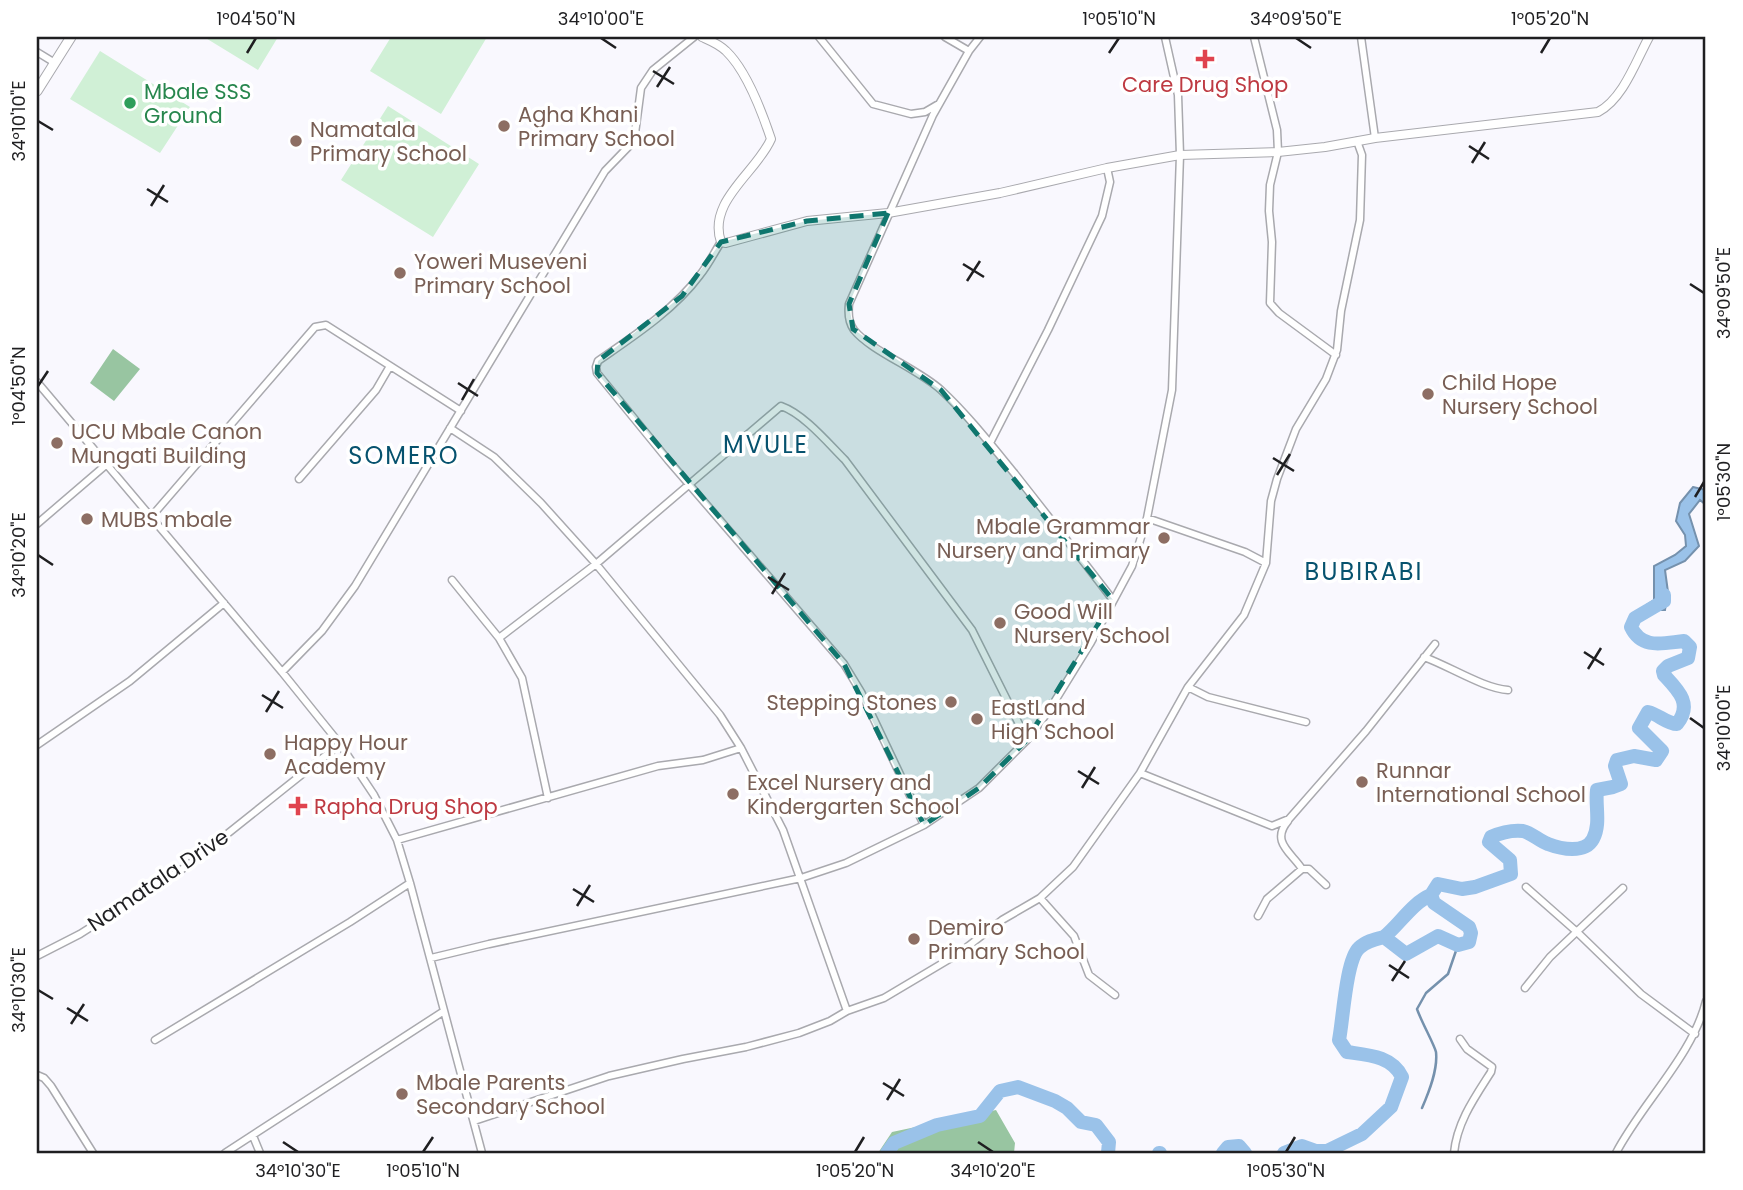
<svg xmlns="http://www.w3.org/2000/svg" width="1743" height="1190" viewBox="0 0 1743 1190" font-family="Poppins,sans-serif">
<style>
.green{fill:#d0f0d6}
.forest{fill:#98c5a1}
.water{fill:#9ac2e9;stroke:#7591ad;stroke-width:2}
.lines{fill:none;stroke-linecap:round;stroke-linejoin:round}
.stream{stroke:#7591ad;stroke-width:2.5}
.river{stroke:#9ac2e9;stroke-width:14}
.minor-casing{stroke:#a9a9ae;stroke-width:9}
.tertiary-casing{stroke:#a9a9ae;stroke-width:10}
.secondary-casing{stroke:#a9a9ae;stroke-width:11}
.minor{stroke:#fff;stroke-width:6}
.tertiary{stroke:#fff;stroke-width:8}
.secondary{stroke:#fff;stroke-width:9}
.marked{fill:#0f766e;fill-opacity:0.2;stroke:#0f766e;stroke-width:5;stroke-dasharray:14 9;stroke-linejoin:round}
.ticks{fill:none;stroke:#1f1f21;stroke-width:2.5}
.health-dot{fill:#e0444e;stroke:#fff;stroke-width:2.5}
.leisure-dot{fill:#2e9e5b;stroke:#fff;stroke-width:2.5}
.education-dot{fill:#8d6e63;stroke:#fff;stroke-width:2.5}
.labels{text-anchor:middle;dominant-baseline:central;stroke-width:7;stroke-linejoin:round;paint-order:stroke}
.health-label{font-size:21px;fill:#be3a42;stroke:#fff}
.leisure-label{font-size:21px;fill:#27864d;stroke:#fff;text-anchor:start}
.education-label{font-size:21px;fill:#785e54;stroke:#fff;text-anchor:start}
.street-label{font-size:21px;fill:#1f1f21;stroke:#fff}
.quarter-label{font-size:24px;letter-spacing:2px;fill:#06526e;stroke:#fff}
.neatline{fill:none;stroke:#1f1f21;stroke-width:2.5}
.ticks-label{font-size:18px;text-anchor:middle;fill:#1f1f21}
</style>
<rect width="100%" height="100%" fill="#f9f8fe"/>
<path class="green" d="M204 37H278L258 70Z
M391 37H487L441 114 370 71Z
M100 51 190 107 160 153 70 99Z
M388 106 479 164 433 237 341 180Z"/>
<path class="forest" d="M113 349 140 369 114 401 90 383Z
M996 1110 1015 1143 1014 1153H878L892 1132Z"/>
<path class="water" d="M1693 487 1706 490V505L1700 500 1689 514 1699 546 1685 561 1665 570 1668 592 1665 610H1656L1648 604 1654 600V566L1675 555 1686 546 1685 535 1676 521 1680 503Z"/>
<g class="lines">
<path class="stream" d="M1422 1108C1429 1092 1438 1070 1436 1052 1434 1044 1421 1021 1417 1009L1426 993 1448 974 1458 945"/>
<path class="river" d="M1384 937C1400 924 1412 903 1431 895
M887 1153 894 1143 937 1125 980 1116 1000 1091 1018 1087 1055 1101 1067 1108 1081 1122 1096 1125 1109 1142 1108 1153
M1159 1153H1160
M1223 1153 1228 1147 1239 1146 1245 1153
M1284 1153 1302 1146 1316 1151H1327L1362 1134 1391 1107 1402 1077C1392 1056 1368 1055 1347 1052L1339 1040C1343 1020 1346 960 1359 948 1366 941 1376 939 1384 937L1406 954 1438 936 1458 945 1469 942 1471 933 1469 927 1434 903 1431 895 1438 884 1462 889 1475 887 1511 874 1510 860 1489 842 1491 837C1500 833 1513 830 1523 831 1532 833 1539 841 1548 844 1561 849 1585 854 1593 839 1601 824 1595 806 1597 790L1613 787 1621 784 1615 766 1617 760 1634 756 1656 760 1662 751 1639 728 1648 712C1658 714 1667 724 1677 724 1693 704 1678 690 1664 675L1663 671 1668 666 1688 658 1690 647 1684 641C1663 643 1642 650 1631 627L1635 618 1664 601V595"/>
<g class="minor-casing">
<path id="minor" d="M819 37 873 104 911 114 925 112 937 105
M945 37 969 51 933 115 849 304C848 313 848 322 854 330 871 351 918 369 941 390 968 415 992 446 1015 474 1048 516 1081 558 1113 600
M1254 37 1277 130 1278 152 1270 185 1269 211 1272 242 1270 303 1279 313 1336 355
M1361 37 1375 138
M969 51 980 37
M37 52 55 63
M721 242C714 253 708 265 700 275 674 310 634 336 598 361L596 367 597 373 668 460 844 664 861 692 924 825
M37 382 282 672 340 744 374 795 397 840 410 883 482 1153
M450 428 494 457 541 503 596 564 720 715 741 748 783 830 847 1011
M990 443 1048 330 1102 216 1110 182 1107 168
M299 479 376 390 390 366
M151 517 315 327 326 325 461 411
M37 524 107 464
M1266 563 1271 501 1277 479 1296 429 1326 379 1337 350 1341 311 1360 220 1362 155 1357 141
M452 580 499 638 522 678 548 798
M499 638 596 564 781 406C804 414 828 443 845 460L972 630 1027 740
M1424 657C1449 666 1485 689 1508 690
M282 672 322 631 355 586 605 171 634 141 641 88 653 70 694 37
M1188 687 1208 697 1306 722
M37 745 130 681 224 603
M1140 773 1272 826 1289 819 1366 731 1435 644
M1288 821C1270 842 1292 853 1302 869H1309L1326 885
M397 840 658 766 703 760 741 748
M1526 887 1577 932 1641 994 1695 1034
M1040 898 1074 936 1089 975 1115 995
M1258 916 1267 899 1302 869
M37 956 80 934 187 866 340 744
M431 958 489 944 801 878 846 863 924 825 979 788 1027 740 1050 709 1090 644 1132 566 1147 518 1172 390 1180 155 1178 95 1165 37
M1525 988 1550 957 1623 888
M155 1040 350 922 410 883
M37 1075 44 1078 51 1086 93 1153
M474 1121 609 1076 683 1059 746 1047 799 1033 830 1021 847 1011 884 998 958 954 1002 920 1040 898 1073 867 1140 773 1188 687 1244 615 1266 563 1245 552 1147 518
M253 1136 260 1153
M225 1153 444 1011
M1454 1153C1457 1122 1475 1097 1491 1072L1492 1067 1467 1049 1460 1039
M1616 1153C1642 1103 1693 1055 1706 1001"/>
</g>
<g class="tertiary-casing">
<path id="tertiary" d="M702 37C711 41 719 44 726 51 746 70 762 112 771 139 757 172 707 201 721 242L726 243 807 221 888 213 1000 193 1107 168 1180 155 1278 152 1325 147 1375 138 1598 112C1623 99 1636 61 1649 37"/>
</g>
<g class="secondary-casing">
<path id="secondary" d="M37 91 71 37"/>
</g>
<use href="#minor" class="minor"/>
<use href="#tertiary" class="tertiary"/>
<use href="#secondary" class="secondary"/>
</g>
<path class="marked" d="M888 213 849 304 853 329 941 390 1113 600 1027 740 979 788 924 825 844 664 597 373 598 361 682 296 721 242 807 221Z"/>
<path class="ticks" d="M601 38 616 48M1296 38 1311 48M247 53 256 38M1109 53 1119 38M1541 53 1550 38M653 71 674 84M657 87 670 67M38 121 53 130M1469 146 1489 159M1472 163 1485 142M147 189 168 202M151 206 164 185M963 264 984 277M967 281 980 261M1690 284 1704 293M458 383 478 396M38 386 48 371M462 400 474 379M1273 458 1294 471M1277 475 1290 454M1695 497 1704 482M38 555 53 565M768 577 789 590M772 594 785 573M1584 652 1604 665M1588 669 1601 648M262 695 283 708M266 712 279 691M1690 718 1704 728M1078 771 1099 784M1082 788 1095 767M573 889 594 902M577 906 590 885M1389 965 1409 978M1392 981 1405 961M38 990 53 999M67 1008 88 1021M71 1024 84 1004M883 1083 904 1096M887 1100 900 1079M283 1142 298 1152M978 1142 993 1152M423 1152 433 1137M855 1152 864 1137M1286 1152 1295 1137"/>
<g class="health-dot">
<path d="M1201.5 48.5h7v7h7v7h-7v7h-7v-7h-7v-7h7z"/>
<path d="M294.5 795.5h7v7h7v7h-7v7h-7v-7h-7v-7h7z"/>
</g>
<circle class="leisure-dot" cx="130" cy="103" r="7"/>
<g class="education-dot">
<circle cx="504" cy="126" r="7"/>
<circle cx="296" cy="141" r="7"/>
<circle cx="400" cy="273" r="7"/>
<circle cx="1428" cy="394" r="7"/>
<circle cx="57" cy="443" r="7"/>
<circle cx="87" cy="519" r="7"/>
<circle cx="1164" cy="538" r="7"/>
<circle cx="1000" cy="623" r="7"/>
<circle cx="951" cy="702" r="7"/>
<circle cx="977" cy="719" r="7"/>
<circle cx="270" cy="754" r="7"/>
<circle cx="1362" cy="782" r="7"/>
<circle cx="733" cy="794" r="7"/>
<circle cx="914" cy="939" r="7"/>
<circle cx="402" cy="1094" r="7"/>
</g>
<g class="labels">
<g class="health-label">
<text x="1205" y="84">Care Drug Shop</text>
<text x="314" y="806" text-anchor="start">Rapha Drug Shop</text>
</g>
<g class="leisure-label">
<text x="144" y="91">Mbale SSS<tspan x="144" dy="24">Ground</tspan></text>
</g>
<g class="education-label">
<text x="518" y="114">Agha Khani<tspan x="518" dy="24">Primary School</tspan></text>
<text x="310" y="129">Namatala<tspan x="310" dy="24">Primary School</tspan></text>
<text x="414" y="261">Yoweri Museveni<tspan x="414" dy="24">Primary School</tspan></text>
<text x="1442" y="382">Child Hope<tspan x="1442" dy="24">Nursery School</tspan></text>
<text x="71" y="431">UCU Mbale Canon<tspan x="71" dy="24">Mungati Building</tspan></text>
<text x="101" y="519">MUBS mbale</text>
<text x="1150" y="526" text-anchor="end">Mbale Grammar<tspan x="1150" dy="24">Nursery and Primary</tspan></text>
<text x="1014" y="611">Good Will<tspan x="1014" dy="24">Nursery School</tspan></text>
<text x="937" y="702" text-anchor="end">Stepping Stones</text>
<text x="991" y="707">EastLand<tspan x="991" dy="24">High School</tspan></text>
<text x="284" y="742">Happy Hour<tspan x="284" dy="24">Academy</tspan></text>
<text x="1376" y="770">Runnar<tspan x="1376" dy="24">International School</tspan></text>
<text x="747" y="782">Excel Nursery and<tspan x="747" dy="24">Kindergarten School</tspan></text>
<text x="928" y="927">Demiro<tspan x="928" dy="24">Primary School</tspan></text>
<text x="416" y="1082">Mbale Parents<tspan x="416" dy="24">Secondary School</tspan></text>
</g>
<g class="street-label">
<text transform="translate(158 880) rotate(-34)">Namatala Drive</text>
</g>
<g class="quarter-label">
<text x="766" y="444">MVULE</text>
<text x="404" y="455">SOMERO</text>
<text x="1364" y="571">BUBIRABI</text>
</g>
</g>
<rect width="1743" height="1190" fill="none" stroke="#ffffff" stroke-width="77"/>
<rect x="38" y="38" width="1666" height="1114" class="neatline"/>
<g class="ticks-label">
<text x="256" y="25">1°04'50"N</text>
<text x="601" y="25">34°10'00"E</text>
<text x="1119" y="25">1°05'10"N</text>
<text x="1296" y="25">34°09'50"E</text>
<text x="1550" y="25">1°05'20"N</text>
<text transform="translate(19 121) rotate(-90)" y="6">34°10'10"E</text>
<text transform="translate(1724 293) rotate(-90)" y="6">34°09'50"E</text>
<text transform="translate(19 386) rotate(-90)" y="6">1°04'50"N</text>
<text transform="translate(1724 482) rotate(-90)" y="6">1°05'30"N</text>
<text transform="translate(19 555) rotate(-90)" y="6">34°10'20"E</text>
<text transform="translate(1724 728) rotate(-90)" y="6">34°10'00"E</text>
<text transform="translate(19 990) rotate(-90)" y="6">34°10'30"E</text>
<text x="298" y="1177">34°10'30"E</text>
<text x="423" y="1177">1°05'10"N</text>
<text x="855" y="1177">1°05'20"N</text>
<text x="993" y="1177">34°10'20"E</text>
<text x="1286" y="1177">1°05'30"N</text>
</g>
</svg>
